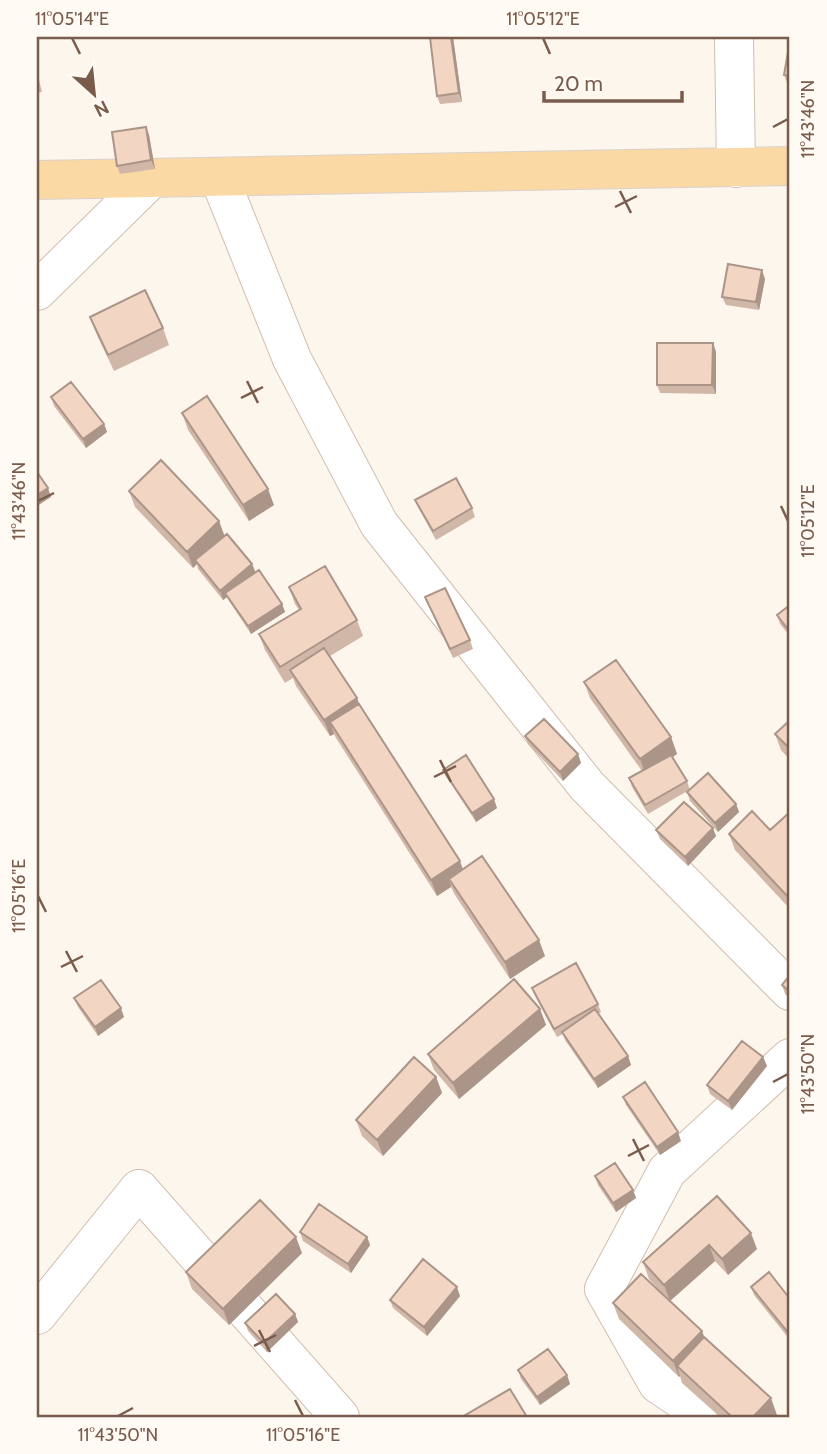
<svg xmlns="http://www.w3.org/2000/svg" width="827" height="1454" viewBox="0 0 827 1454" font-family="Cabin,sans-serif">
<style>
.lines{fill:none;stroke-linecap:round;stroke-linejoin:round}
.street-casing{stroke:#d1beb0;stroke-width:40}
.primary-casing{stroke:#dad1cd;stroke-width:40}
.street{stroke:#fff;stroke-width:38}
.primary{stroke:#fbd9a5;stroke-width:38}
.wall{fill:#d1b7a8}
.shaded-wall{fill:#aa9588}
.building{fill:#f3d5c3;stroke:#aa9588;stroke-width:2}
.ticks{fill:none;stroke:#7a5c4d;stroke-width:2.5}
.neatline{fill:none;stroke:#7a5c4d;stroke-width:2.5}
.ticks-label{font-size:18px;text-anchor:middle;fill:#7a5c4d}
</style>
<rect width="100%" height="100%" fill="#fdf6ec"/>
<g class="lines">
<g class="street-casing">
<path id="street" d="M734 37 736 168
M219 177 292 359 379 524 587 786 790 991
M37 291 152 178
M37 1315 139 1189 340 1417
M707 1417 658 1384 604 1289 667 1171 790 1058"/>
</g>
<g class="primary-casing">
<path id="primary" d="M37 180 790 166"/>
</g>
<use href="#street" class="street"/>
<use href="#primary" class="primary"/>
</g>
<path class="wall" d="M430 37H453L462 102 440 104 437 96Z
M790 41V91L784 75Z
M37 72 42 92 37 93Z
M146 127 149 135 155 169 120 174 117 166Z
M765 279 759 310 726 305 722 297Z
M90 317 163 328 169 345 114 371 96 333Z
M713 343 716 352V394L660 393 657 385Z
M51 397 104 424 107 432 86 448 54 406Z
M182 413 274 505 249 521 188 430Z
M129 491 219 521 224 536 252 564 255 573 282 604 285 612 251 634 229 601 227 597 223 600 198 569 197 564 193 568 135 507Z
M415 500 472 508 475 517 436 540 419 509Z
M289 587 357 620 363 636 330 656 357 698 360 707 463 869 545 956 510 979 455 895 451 887 437 896 336 738 334 734 330 736 296 686 293 678 285 683 265 650 259 634 299 610 295 604Z
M425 597 470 640 473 649 453 658Z
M790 605V636L780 624 777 615Z
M584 682 671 737 677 754 672 757 687 781 690 790 736 804 739 812 718 832 690 801 687 792 689 790 648 814 632 787 629 778 642 771 590 698Z
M790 720V760L781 750 775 734Z
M525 736 578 754 581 763 563 781 528 744Z
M443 770 497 808 476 822 447 778Z
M790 812V909L735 850 729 834 770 830Z
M656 830 716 836 688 866 660 839Z
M790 975V998L785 994 782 985Z
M532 988 598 1004 601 1012 598 1014 628 1056 631 1065 598 1088 565 1040 563 1034 557 1037 535 996Z
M74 998 124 1017 98 1036 78 1007Z
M540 1009 546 1025 459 1099 434 1070 428 1054Z
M763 1057 767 1066 732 1110 710 1094 707 1085Z
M436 1077 442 1093 383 1156 362 1136 356 1120Z
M623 1097 681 1141 660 1155 626 1105Z
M595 1176 633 1190 636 1198 616 1212 598 1185Z
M717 1196 757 1249 728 1275 715 1261 670 1301 702 1331 704 1337 777 1415 774 1417H720L682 1383 680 1376 679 1377 619 1319 613 1303 666 1297 649 1279 643 1262Z
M300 1232 367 1237 370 1245 351 1273 303 1241Z
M302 1253 229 1325 192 1289 186 1272Z
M751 1287 790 1299V1340L754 1295Z
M460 1296 427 1336 393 1308 390 1300Z
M295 1314 298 1322 267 1352 248 1331 245 1323Z
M518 1370 567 1375 570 1384 540 1405 521 1379Z"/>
<path class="shaded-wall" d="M451 37H453L462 102 459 93Z
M146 127 149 135 155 169 151 160Z
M762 270 765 279 759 310 756 302Z
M713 343 716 352V394L712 385Z
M104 424 107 432 86 448 83 439Z
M48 488 51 497 37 506V495Z
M268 489 274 505 249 521 243 505Z
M219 521 225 537 195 560 197 564 193 568 187 552Z
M252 564 256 573 225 593 227 597 223 600 220 591Z
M282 604 285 612 251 634 248 626Z
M357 698 363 714 330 722 334 734 330 736 324 720Z
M671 737 677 754 646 776 640 759Z
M578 754 581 763 563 781 560 772Z
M494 799 497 808 476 822 472 813Z
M736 804 739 812 718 832 715 823Z
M713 828 716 836 688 866 685 857Z
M460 861 466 878 449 879 451 887 437 896 431 880Z
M539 940 545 956 510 979 505 962Z
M121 1008 124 1017 98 1036 95 1027Z
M540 1009 546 1025 459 1099 453 1083Z
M628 1056 631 1065 598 1088 594 1079Z
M763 1057 767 1066 732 1110 728 1101Z
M436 1077 442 1093 383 1156 377 1140Z
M678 1132 681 1141 660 1155 657 1147Z
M633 1190 636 1198 616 1212 613 1203Z
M751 1233 757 1249 728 1275 722 1259Z
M296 1237 302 1253 229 1325 223 1309Z
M367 1237 370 1245 351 1273 348 1264Z
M709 1245 715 1261 670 1301 664 1285Z
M457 1287 460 1296 427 1336 424 1327Z
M295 1314 298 1322 267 1352 264 1343Z
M702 1331 708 1347 677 1366 680 1376 679 1377 673 1361Z
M567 1375 570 1384 540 1405 537 1397Z
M771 1398 777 1415 774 1417H753Z"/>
<path class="building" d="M430 37H451L459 93 437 96Z
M790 41V76L784 75Z
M146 127 151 160 117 166 112 132Z
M728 264 762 270 756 302 722 297Z
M145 290 163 328 108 355 90 317Z
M657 343H713L712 385H657Z
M71 382 104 424 83 439 51 397Z
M207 396 268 489 243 505 182 413Z
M161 460 219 521 187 552 129 491Z
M37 472 48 488 37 495Z
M456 478 472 508 433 531 415 500Z
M227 534 252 564 220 591 195 560Z
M325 566 357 620 280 667 259 634 301 609 289 587Z
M259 570 282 604 248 626 225 593Z
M445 588 470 640 450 649 425 597Z
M790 605V632L777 615Z
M324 648 357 698 324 720 290 670Z
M616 660 671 737 640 759 584 682Z
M359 704 460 861 431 880 330 722Z
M544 719 578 754 560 772 525 736Z
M790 720V749L775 734Z
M466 755 494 799 472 813 443 770Z
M671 755 687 781 645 805 629 778Z
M708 773 736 804 715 823 687 792Z
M684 802 713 828 685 857 656 830Z
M752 811 770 830 790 812V899L729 834Z
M482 856 539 940 505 962 449 879Z
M576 963 598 1004 554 1029 532 988Z
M790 975V992L782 985Z
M514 979 540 1009 453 1083 428 1054Z
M101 980 121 1008 95 1027 74 998Z
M595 1009 628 1056 594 1079 562 1032Z
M742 1041 763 1057 728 1101 707 1085Z
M414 1057 436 1077 377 1140 356 1120Z
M645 1082 678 1132 657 1147 623 1097Z
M615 1163 633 1190 613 1203 595 1176Z
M717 1196 751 1233 722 1259 709 1245 664 1285 643 1262Z
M260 1200 296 1237 223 1309 186 1272Z
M319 1204 367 1237 348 1264 300 1232Z
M423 1259 457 1287 424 1327 390 1300Z
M769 1272 790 1299V1335L751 1287Z
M641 1274 702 1331 673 1361 613 1303Z
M276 1294 295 1314 264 1343 245 1323Z
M704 1337 771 1398 753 1417H732L677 1366Z
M548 1349 567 1375 537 1397 518 1370Z
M510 1389 527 1417H462Z"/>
<path class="ticks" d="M72 38 80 54M543 38 550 54M773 127 788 119M620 191 631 213M615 207 637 196M247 381 258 403M241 398 263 387M38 501 54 493M781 506 788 521M440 760 451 782M434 777 456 766M38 896 46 912M66 951 77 972M61 967 83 956M773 1082 788 1074M633 1139 644 1161M628 1156 649 1145M259 1330 270 1352M254 1346 276 1335M295 1400 303 1416M118 1416 133 1408"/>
<rect width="827" height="1454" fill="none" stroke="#fffaf3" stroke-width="77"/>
<g transform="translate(94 94) rotate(153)" stroke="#fffaf3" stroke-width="5" paint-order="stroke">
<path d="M0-5L12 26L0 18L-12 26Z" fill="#7a5c4d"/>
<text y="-10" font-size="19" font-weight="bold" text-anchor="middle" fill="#7a5c4d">N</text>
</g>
<path d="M544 91v10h138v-10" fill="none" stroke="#7a5c4d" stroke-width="3.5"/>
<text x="554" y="91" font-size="21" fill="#7a5c4d" stroke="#fffaf3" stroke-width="5" paint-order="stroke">20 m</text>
<rect x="38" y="38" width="750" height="1378" class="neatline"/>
<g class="ticks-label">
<text x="72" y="25">11°05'14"E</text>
<text x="543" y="25">11°05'12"E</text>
<text transform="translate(808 119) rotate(-90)" y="6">11°43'46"N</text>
<text transform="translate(19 501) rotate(-90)" y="6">11°43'46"N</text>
<text transform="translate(808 521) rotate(-90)" y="6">11°05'12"E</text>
<text transform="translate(19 896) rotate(-90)" y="6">11°05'16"E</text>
<text transform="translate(808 1074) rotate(-90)" y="6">11°43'50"N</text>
<text x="118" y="1441">11°43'50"N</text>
<text x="303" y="1441">11°05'16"E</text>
</g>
</svg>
